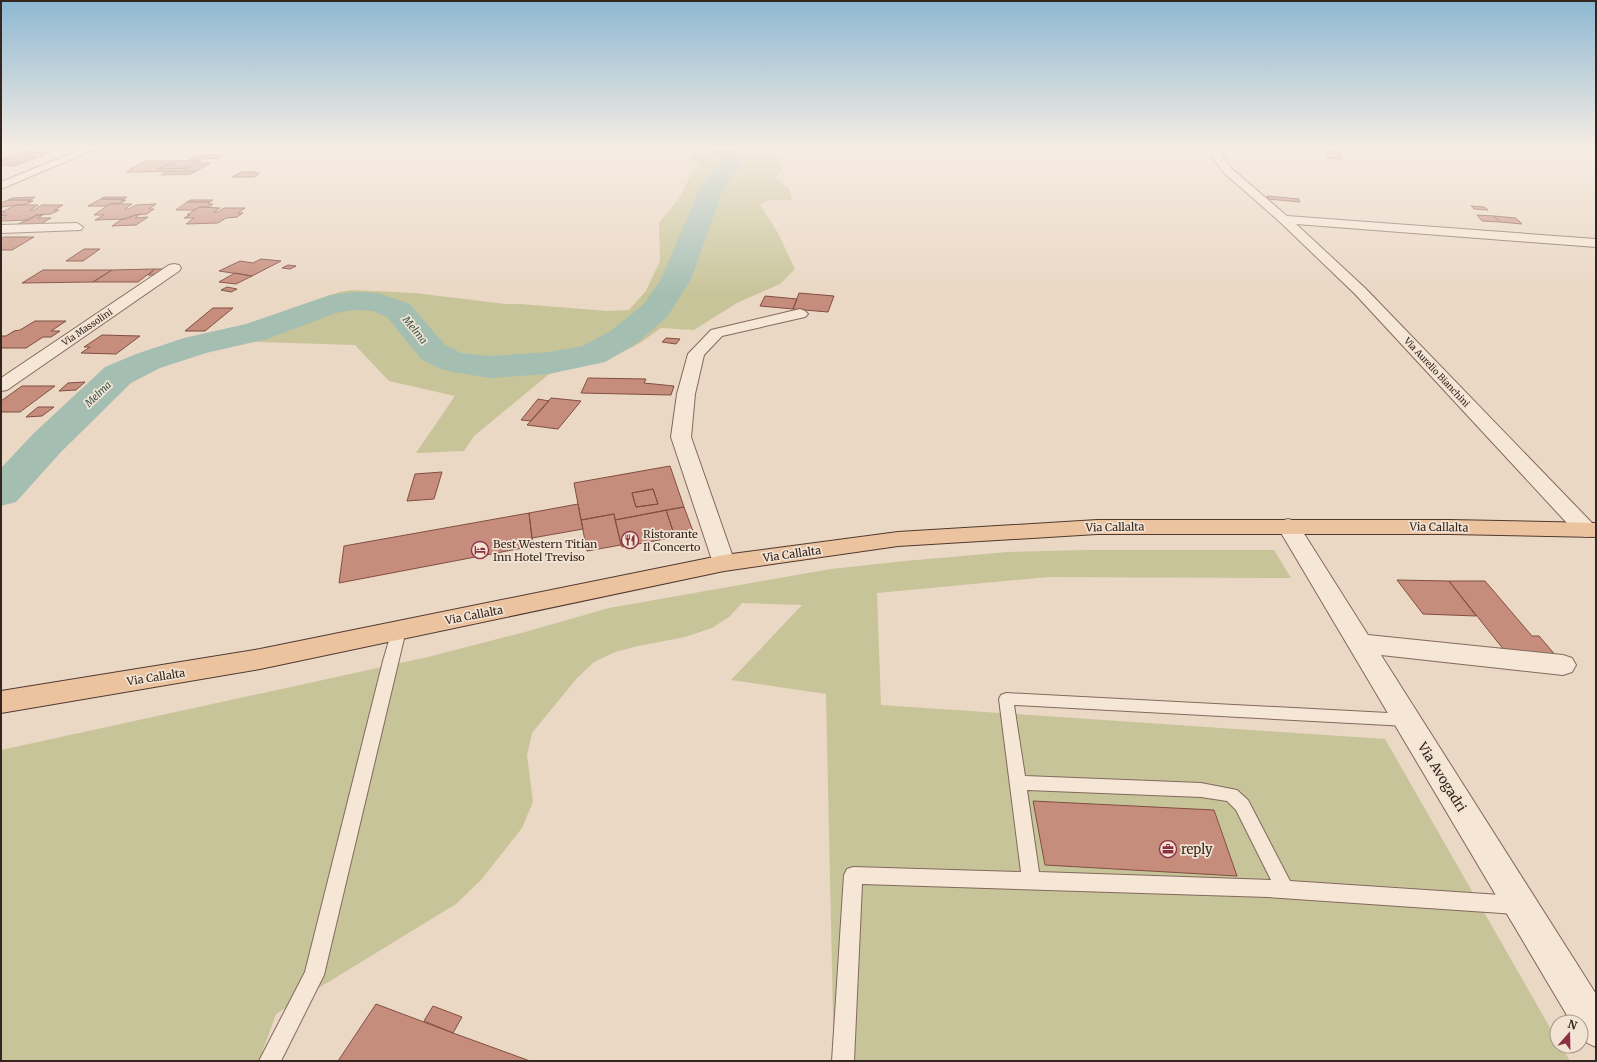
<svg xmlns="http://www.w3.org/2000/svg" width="1597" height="1062" viewBox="0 0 1597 1062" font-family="Merriweather,serif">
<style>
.green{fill:#c7c499}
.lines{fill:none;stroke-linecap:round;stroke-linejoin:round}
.river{fill:#a5beb2;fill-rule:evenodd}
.building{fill:#c68c7c;stroke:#814f43;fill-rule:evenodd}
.service-casing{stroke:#83695c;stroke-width:2}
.minor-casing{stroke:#83695c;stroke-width:2}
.tertiary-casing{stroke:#83695c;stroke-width:2}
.primary-casing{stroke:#513930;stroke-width:2}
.service{fill:#f6e6d6;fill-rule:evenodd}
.minor{fill:#f6e6d6;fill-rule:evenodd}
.tertiary{fill:#f6e6d6;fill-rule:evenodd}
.primary{fill:#ebc39e;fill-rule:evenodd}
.labels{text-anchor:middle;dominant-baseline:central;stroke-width:3.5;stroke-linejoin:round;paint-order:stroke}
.far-street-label{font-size:9px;fill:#34251f;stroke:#f2e3d3}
.far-water-label{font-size:10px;font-style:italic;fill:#2f5349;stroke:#f2e3d3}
.street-label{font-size:11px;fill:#34251f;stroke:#f2e3d3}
.poi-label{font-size:11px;fill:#34251f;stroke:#f2e3d3;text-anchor:start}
.near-street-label{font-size:13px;fill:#34251f;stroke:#f2e3d3}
.near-poi-label{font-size:13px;fill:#34251f;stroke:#f2e3d3;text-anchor:start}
</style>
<rect width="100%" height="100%" fill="#ead7c4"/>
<path class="green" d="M686 147H773L782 170 776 178 781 183 789 188 792 200H769L760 205 778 233 795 269 780 284 737 303 694 330 661 328 640 343 611 358 585 366 554 370 474 436 464 451 416 453 455 396 389 381 355 345 202 340 265 326 339 292 352 290 415 293 505 304H520L607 311 629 310 646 291 660 261 659 223 680 197 690 176 699 164 692 159 691 152Z
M1086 550H1274L1291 578 1048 577 877 593 881 705 1385 739 1557 1040V1046H1561L1570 1061H834L826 694 731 680 802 605 742 603 729 617 712 628 685 637 638 646 615 652 594 662 577 678 532 733 527 755 533 802 522 828 481 880 456 904 276 1014 259 1061H1V750L428 657 525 632 609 608 831 569 905 561 1008 552Z"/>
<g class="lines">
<path class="river" d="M703 147C711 147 729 143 736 148 741 152 741 159 742 164L724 187 691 279 671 311 666 318 636 344 605 362 549 374 490 378 453 372 441 369 421 359 388 318 373 311 354 310 336 313 267 339 206 353 160 368 131 383 61 452 16 502 1 506V468L33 434 105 367 136 354 184 338 246 324 330 295 354 292 378 293 410 304 445 345 461 353 490 356 549 352 583 346 612 330 644 304 661 279 701 186 720 163 719 157 706 151Z"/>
</g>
<path class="building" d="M1323 147 1337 148 1343 159 1328 158Z
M26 152 49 153 14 166 1 165V160Z
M197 155H224L218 158 189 160Z
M201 160 188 168 158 169 177 161Z
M145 161H177L158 169 188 168 196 163H211L196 171 126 172Z
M196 171 191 174 161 175 166 172Z
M242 172H255L253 173H260L254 177H232Z
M1267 196 1299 199 1300 202 1268 199Z
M35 197 31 200H8L12 198Z
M104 197H127L124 199H101Z
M101 199H124L121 201 126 200 121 203 110 204 106 206H88Z
M8 200H31L27 201H33L27 204 1 207V203Z
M190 200H213L210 202H187Z
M187 202H210L208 204H213L209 207H199L194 210H176Z
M110 204H132L125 209H129L136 205 156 204 149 209H154L147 214 135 215 127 219 95 220 104 215H94Z
M16 205H38L30 210H34L42 205H63L54 210H59L51 214 37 215 29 220 1 221V219L7 215 1 216 5 212H2Z
M1471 206 1484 207 1488 210 1474 209Z
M199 207 220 208 214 212H218L224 208H245L238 213H243L237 217 226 218 218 223 186 224 194 218H184L190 215H187Z
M140 214 135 218 148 217 136 225 112 226 122 219Z
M37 215H43L37 218H51L37 226 12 227Z
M1477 215 1494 216 1500 222 1482 221Z
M1494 216 1516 218 1522 224 1500 222Z
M4 237H34L12 250H1V239Z
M84 249H100L83 261H66Z
M261 259 281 261 252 276 219 271 240 261 253 263Z
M288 265 296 266 290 269 282 268Z
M155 269H164L156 275H148Z
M155 269 138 282H93L112 270Z
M43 270H112L93 282 22 283Z
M235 273 252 276 236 284 219 282Z
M227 287 237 289 231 292 221 290Z
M799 293 834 296 828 312 793 309Z
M765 296 797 299 793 309 760 306Z
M213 308H233L205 331H185Z
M35 321H66L51 331H60L51 337H43L26 348H1V336H6L14 331 20 330Z
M102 335 140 336 116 354 81 353 90 347H84Z
M666 338 680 339 676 344 662 342Z
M588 378 646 379 644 383 674 386 671 395 581 393Z
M85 382 76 390 59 391 68 383Z
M22 386H55L20 412H1V401Z
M551 398 581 401 558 429 527 425Z
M538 399 549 401 531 421 521 420Z
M38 407H54L42 416 26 417Z
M670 466 684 507 615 520 614 514 581 520 574 483ZM653 489 658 504 636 507 632 493Z
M442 472 434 499 407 501 415 474Z
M653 489 658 504 636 507 632 493Z
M578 504 583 529 532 538 529 513Z
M684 507 694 534 675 537 666 510Z
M666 510 675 537 622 547 615 520Z
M529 513 533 546 339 583 344 546Z
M614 514 621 545 587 551 581 520Z
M1397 580 1449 581 1476 616 1423 614Z
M1449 581H1485L1532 636H1539L1557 657 1508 655Z
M1033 801 1214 810 1237 876 1045 865Z
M376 1004 453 1033 530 1061H338Z
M433 1006 462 1017 453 1033 424 1021Z"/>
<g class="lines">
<g class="service-casing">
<path id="service" d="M399 625 404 627 406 630 324 975 281 1061H259L305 972 383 661 392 630 394 627Z
M1006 693 1407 714 1412 716 1415 720 1412 724 1407 726 1014 705 1025 776 1201 783 1237 790 1248 800 1290 881 1516 896 1522 899 1525 905 1522 911 1516 914 1268 897 862 884 854 1061H832L844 875 847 869 853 867 1021 872 999 699 1001 695ZM1027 790 1201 797 1227 801 1236 810 1271 880 1039 872Z"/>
</g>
<g class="minor-casing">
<path id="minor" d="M1211 147H1221L1224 159 1231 168 1287 216 1596 239V247L1296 224 1365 288 1594 525 1596 529 1594 535 1586 537 1578 535 1355 294 1280 222 1223 172 1214 159Z
M77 223 83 227 81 230 1 233V225Z
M174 264 179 265 181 268 179 271 7 390 1 391V378L169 265Z
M800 309 805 311 808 314 805 317 722 336 704 355 695 394 691 437 735 563 732 568 724 571 716 568 713 563 671 437 677 394 688 354 711 330Z
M1288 519 1296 521 1368 635 1563 655 1572 658 1576 665 1572 672 1563 675 1381 655 1596 994V1047C1579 1040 1581 1039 1581 1022H1571L1277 526 1280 521Z"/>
</g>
<g class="tertiary-casing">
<path id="tertiary" d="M87 147H100L1 189V182Z"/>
</g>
<g class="primary-casing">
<path id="primary" d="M1097 520H1450L1596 523V537L1450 534H1097L898 546 724 571 260 669 1 713V691L260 649 724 555 898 532Z"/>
</g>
<use href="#service" class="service"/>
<use href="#minor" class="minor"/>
<use href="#tertiary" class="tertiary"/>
<use href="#primary" class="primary"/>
</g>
<linearGradient id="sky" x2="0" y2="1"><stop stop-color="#8db8d2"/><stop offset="0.5" stop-color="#f6ede4"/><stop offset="1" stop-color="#f6ede4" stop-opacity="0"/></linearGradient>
<rect width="1597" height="295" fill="url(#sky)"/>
<defs>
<g id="restaurant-ring" transform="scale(0.9)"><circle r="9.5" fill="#f2e3d3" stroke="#8e3044" stroke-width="1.5"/><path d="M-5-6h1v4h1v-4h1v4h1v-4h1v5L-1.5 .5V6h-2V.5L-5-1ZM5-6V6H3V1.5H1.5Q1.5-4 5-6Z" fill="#8e3044"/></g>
<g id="hotel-ring" transform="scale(0.9)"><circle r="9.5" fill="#f2e3d3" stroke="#8e3044" stroke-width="1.5"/><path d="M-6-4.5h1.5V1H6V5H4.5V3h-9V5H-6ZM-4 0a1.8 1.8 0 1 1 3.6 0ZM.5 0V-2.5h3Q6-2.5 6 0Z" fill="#8e3044"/></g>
<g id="office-ring" transform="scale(0.9)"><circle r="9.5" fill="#f2e3d3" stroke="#8e3044" stroke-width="1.5"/><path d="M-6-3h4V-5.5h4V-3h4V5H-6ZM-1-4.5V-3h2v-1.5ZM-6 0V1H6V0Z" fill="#8e3044"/></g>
</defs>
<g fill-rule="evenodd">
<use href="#restaurant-ring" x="630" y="540"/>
<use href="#hotel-ring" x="480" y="550"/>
<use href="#office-ring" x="1168" y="849"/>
</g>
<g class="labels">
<g class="far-street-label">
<text transform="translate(87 327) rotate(-34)">Via Massolini</text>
<text transform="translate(1437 372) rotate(47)">Via Aurelio Bianchini</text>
</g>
<g class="far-water-label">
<text transform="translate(415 330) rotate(51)">Melma</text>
<text transform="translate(98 394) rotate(-44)">Melma</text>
</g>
<g class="street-label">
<text transform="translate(1115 527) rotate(-1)">Via Callalta</text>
<text transform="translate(1439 527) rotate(1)">Via Callalta</text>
<text transform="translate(792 554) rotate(-8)">Via Callalta</text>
<text transform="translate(474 615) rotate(-11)">Via Callalta</text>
<text transform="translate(156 677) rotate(-9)">Via Callalta</text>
</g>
<g class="poi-label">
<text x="643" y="534">Ristorante<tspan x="643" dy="13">Il Concerto</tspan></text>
<text x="493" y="544">Best Western Titian<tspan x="493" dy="13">Inn Hotel Treviso</tspan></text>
</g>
<g class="near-street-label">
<text transform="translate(1442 777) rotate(58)">Via Avogadri</text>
</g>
<g class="near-poi-label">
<text x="1181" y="849">reply</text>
</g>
</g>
<rect width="1597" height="1062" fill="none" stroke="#34251f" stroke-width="4"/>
<g transform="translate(1569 1034) rotate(20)"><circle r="19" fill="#f2e3d3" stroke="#a6978b"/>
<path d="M0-3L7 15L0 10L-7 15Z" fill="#8e3044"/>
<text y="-6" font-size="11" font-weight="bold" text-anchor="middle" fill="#34251f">N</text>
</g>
</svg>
